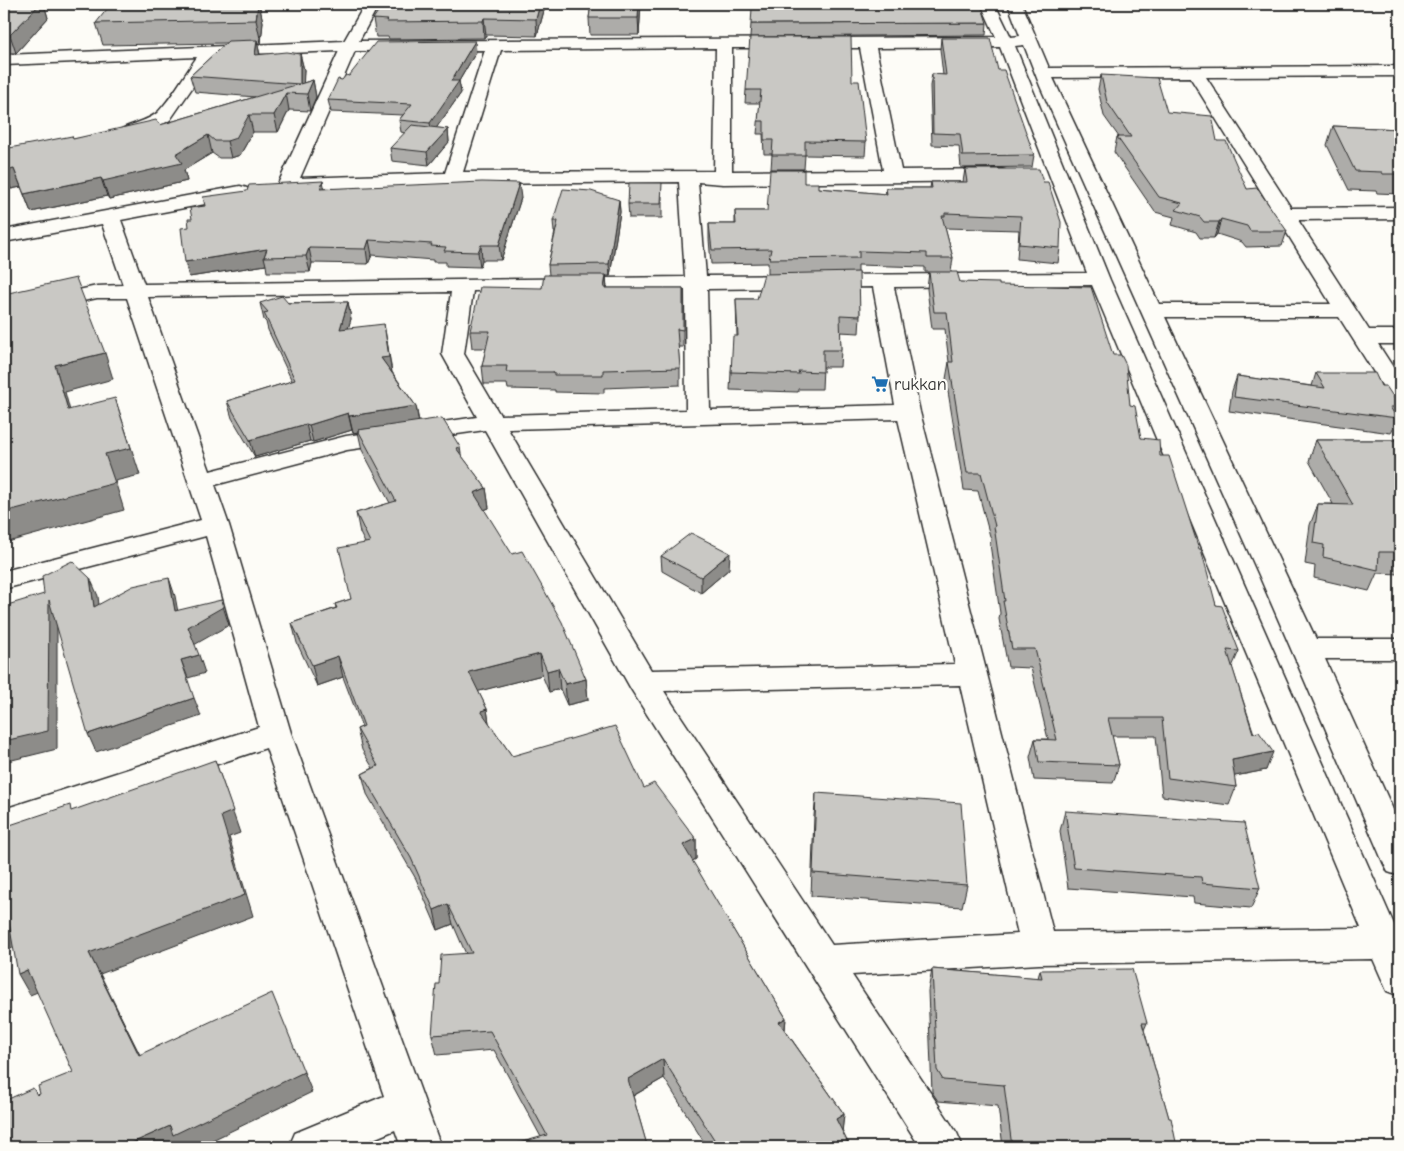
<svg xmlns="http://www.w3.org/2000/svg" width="1404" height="1151" viewBox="0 0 1404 1151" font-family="'Comic Neue',sans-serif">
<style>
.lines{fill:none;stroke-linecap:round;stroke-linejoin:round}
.minor-casing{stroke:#2b2b2b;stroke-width:3}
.minor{fill:#fdfcf7;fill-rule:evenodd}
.wall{fill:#adaca9;stroke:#2b2b2b}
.shaded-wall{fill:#8d8c89;stroke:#2b2b2b}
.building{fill:#c9c8c4;stroke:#2b2b2b}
.labels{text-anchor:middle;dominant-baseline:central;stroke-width:4.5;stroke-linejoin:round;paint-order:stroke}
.poi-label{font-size:18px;fill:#2b2b2b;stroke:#fdfcf7;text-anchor:start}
</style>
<rect width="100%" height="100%" fill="#fdfcf7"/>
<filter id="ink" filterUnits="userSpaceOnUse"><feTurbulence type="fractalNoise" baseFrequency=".02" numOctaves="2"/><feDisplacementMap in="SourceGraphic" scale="10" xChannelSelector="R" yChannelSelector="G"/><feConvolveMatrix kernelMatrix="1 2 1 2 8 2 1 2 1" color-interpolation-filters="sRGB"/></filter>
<g filter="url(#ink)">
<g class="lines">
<g class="minor-casing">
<path id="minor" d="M365 4H379L359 41 996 37 981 4H995L1011 37 1020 36 1008 4H1022L1049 68 1400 66V76L1206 77 1291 208 1400 207V219L1298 220 1369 330H1400V344H1378L1400 378V403L1392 401 1339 317H1165L1316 639H1400V659H1325L1400 825V876L1388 872 1383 862 1259 575 1040 86 1024 45 1015 46 1110 280 1400 938V996L1387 991 1373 959 1039 964 852 975 957 1133 963 1147H920L631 689 485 430 347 450 215 485 229 525 291 733 441 1147H401L395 1130 354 1147H289L295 1133 384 1096 266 748 4 835V809L259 727 206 536 4 589V571L201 520 127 298H97L4 318V306L97 286 123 285 102 224 4 242V230L240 186 247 188 250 192 247 196 121 220 144 284 685 277 679 182 463 184 287 190 280 188 278 184 339 51 214 56 170 120 153 130 129 139 123 140 117 139 114 135C122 124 148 123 159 111 173 96 185 74 197 57L4 65V55L344 41ZM1000 47 1087 273 706 276 698 182 723 184 1001 181 1008 179 1010 175 1008 171 1001 169 901 170 876 48ZM716 48 714 171 463 172 501 50ZM732 48H860L883 170 732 171ZM485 50 445 173 300 178 355 51ZM1190 77 1331 304H1159L1053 78ZM1092 285 1361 928 1053 932 920 412 894 287ZM873 287 895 405 710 410 707 289ZM685 289 686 410 500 415 464 354 473 291ZM451 292 442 354 477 417 346 436 210 471 148 297ZM898 419 955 664 651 670 508 429ZM960 685 1018 934 832 945 664 691Z"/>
</g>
<use href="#minor" class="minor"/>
</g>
<path class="wall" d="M4 4H44L48 18 16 53H4Z
M259 4 263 22 261 43H257L260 54H300L304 70 303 83 313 80 316 97 310 111 289 110 278 132H253L240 155 231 158H219L212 153 184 170 187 181 109 199 107 196 31 212 21 187 11 189 4 169 73 139 160 125 255 97 195 92 190 76 226 43 103 45 96 23Z
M591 4H641L639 35H590L589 18Z
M545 7 537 36 486 35 484 38 389 39 388 37H376L373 19Z
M987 23 986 35 750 37 751 24Z
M941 38 998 70 1034 155 1032 167 961 168 959 146 932 145 930 86 932 74 943 75 940 49Z
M476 52 459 81 461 93 436 128 448 129 449 142 429 165 392 161 390 148 405 133 401 132 399 120 403 115 331 112 328 100 342 80 349 76Z
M1101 75 1217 141 1247 189 1287 231 1282 246 1246 247 1242 242 1217 234 1214 238H1200L1196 232 1172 225 1174 217 1155 212 1114 152 1117 137H1119L1104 116 1098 89Z
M852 81 866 142 865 156 805 155 804 169H771L772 154H764L763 134H757L760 103H745L746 90Z
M1333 126 1400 129V194L1377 193 1376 191 1349 190 1327 145Z
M965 169 1060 248 1058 263 1017 259 1019 230 945 228 953 258 951 272 960 282 999 285 1113 355 1141 438 1160 456 1216 605 1239 651 1232 667 1266 770 1234 776 1236 787 1229 805 1162 796 1156 736H1112L1119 765 1113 783 1034 780 1030 757 1035 739H1048L1031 668 1008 667 999 619 1000 613 990 544 991 540 978 491 964 490 946 379 949 362 945 329H932L927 289 929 272H925V267L858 265V272L860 316 859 333 840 332 841 350 840 367H823L822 389H798V392L730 390 731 372 737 336 736 299H757L768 274V263L711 264 709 239V224H735V211H767L804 183 818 188 885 194 886 188H930L931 182H963Z
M324 188 521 198 501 260H482L480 267 446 266V262H433V260L372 255 368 264 312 263 310 272H267L266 265 189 277 185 262Z
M662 196V218H629L628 204Z
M619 200 620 212 610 276H606L607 288H683V347H678L680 368V385L604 388V393L555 392V390L508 389 507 384H484L482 366 486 348H472L470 331 542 288 549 275 548 265 555 232H554L553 221Z
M348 302 351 319 348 328 387 341 392 372 416 406 419 421 461 455 486 488 489 508 484 510 586 679 588 700 567 705 560 689 549 692 542 675 478 691 487 709 489 723 512 756 644 788 696 839V859L692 861 786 1018 785 1030 844 1114 842 1131 850 1147H707L664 1078 633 1096 647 1146 650 1147 541 1137 494 1050 437 1055 432 1035 439 984 466 954 453 924 438 930 416 879 367 794 362 774 373 768 362 750 357 729 362 727 343 677 317 686 297 643 292 623 336 608 335 604 351 599 365 543 360 533 356 513 390 503 362 450 358 432 353 433 352 430 313 442 310 441 255 457 232 418 227 401 292 381 268 330 266 322 264 320 260 303Z
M1400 334V354L1395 347Z
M1316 373 1381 386 1400 407 1396 417 1397 418 1391 433 1229 411 1232 391 1237 376 1312 386Z
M1316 440H1400V574L1377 573 1369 591 1314 578 1315 566 1305 564 1310 525 1318 504H1333L1309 461Z
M661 556 729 569 701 593 662 571Z
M816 793 967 885 962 907 811 896 814 816Z
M1065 811 1260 888 1251 908 1194 903 1193 897 1068 888 1060 831Z
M932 969 1038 978 1040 970 1147 1023 1144 1030 1177 1147H1003L998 1106 938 1101 932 1092 928 991Z"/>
<path class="shaded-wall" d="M40 4H44L48 18 16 53 10 35Z
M258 4H259L263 22 261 43 256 20Z
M540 4H545V7L537 36 536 19Z
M639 4H641L639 35 638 18Z
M484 18 486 35 484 38 483 21Z
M257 40 260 56 255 55Z
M475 41 476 52 459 81 461 93 432 134 430 123 451 81Z
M300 54 304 70 303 94 300 84Z
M313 80 316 97 310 111 307 94Z
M286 93 289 110 278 132 274 115Z
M249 115 253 132 240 155 231 158 227 141Z
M448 129 449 142 429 165 427 152Z
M208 135 212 153 184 170 187 181 109 199 103 181 176 154Z
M14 169 21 187 11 189 5 171Z
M101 178 107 196 31 212 24 194Z
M323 181 326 196 320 189Z
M519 183 521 198 501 260 499 245Z
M619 200 620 212 610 276 609 264Z
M1221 219 1217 234 1214 238 1219 222Z
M369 240 372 255 368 264 366 249Z
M481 245 482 260 480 267 478 252Z
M309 248 312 263 310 272 306 256Z
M267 249 264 257 266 265 189 277 185 262Z
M606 275 607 292 604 288Z
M348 302 351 319 343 346 340 329Z
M384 324 387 341 392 374 381 358Z
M105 353 113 379 65 392 77 437 68 410 55 365Z
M115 398 140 475 115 481 124 510 4 543V512L105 454Z
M416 406 419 424 358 430V432L353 433 349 416Z
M348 413 352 430 313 442 309 425Z
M306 424 310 441 255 457 250 440Z
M460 447 463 467 456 448Z
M486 488 489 508 476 513 474 493Z
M730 553 729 569 701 593V577Z
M90 578 98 596 101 625 94 607Z
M169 578 175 596 181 629 175 611Z
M49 600 57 617V749L4 762V741Z
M221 600 229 625 194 645 188 627Z
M540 654 542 675 472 693 469 672Z
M199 655 205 673 188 678 181 660Z
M338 656 343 677 317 686 312 665Z
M558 668 560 689 549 692 547 671Z
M586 679 588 700 567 705 565 684Z
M194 698 201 716 96 752 88 734Z
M487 709 490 730 481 711Z
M1273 752 1266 770 1225 778 1232 760Z
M215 760 240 833 229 837 253 916 100 974 150 1075 139 1055 89 953 221 816Z
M696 839V859L683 866V845Z
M448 904 453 924 438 930 434 910Z
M9 923 21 944 4 952V925Z
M27 970 40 991 30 995 18 974Z
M786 1018 784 1038 779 1022Z
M663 1059 664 1078 629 1098 628 1079Z
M304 1072 312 1092 198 1147H123L170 1126Z
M844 1114 842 1133 836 1119Z"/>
<path class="building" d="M4 4H40L10 35H4Z
M111 4H258L256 20 96 23Z
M383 4H540L536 19 484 18 483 21 386 22 388 20 373 19Z
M591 4H639L638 18H589Z
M767 4H981L987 23 751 24 752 8H767Z
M750 37H851L852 81H859L866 142 805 141V155H772L773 140H764V121H758L761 90H746Z
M941 38H990L998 70H1004L1034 155 963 156 960 134 933 133 932 74 946 75Z
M257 40 255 55 286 52 300 54V84L313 80 307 94 286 93 274 115H249L236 138 227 141H215L208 135 176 154 182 163 103 181 101 178 24 194 14 169 5 171 4 168V149L72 136 73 139 156 120 160 125 299 84 190 76 228 41Z
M475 41 451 81H459L430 123 399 120 412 104 328 100 338 79 342 80 346 75 349 76 376 42Z
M1101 75 1157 78 1167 112 1212 116 1217 141H1226L1247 189 1257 188 1287 231H1250L1247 226 1221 219 1219 222H1204L1200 217 1176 210 1182 203 1159 197 1117 137H1131L1107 102Z
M412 125 448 129 427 152 390 148Z
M1333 126 1400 129V174H1383L1382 172 1355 171Z
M965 169H1039L1043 182H1048L1061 222 1060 248 1019 244 1021 216 945 213V216H942L953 258H927V253L859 251V258L769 259 771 249 712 250 709 224H736L735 211H767L770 170H804V183H818V188L887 194 886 188H932L931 182H967Z
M323 181 320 189 482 182 519 183 499 245H481L478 252 444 251 446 247 431 246 432 244 369 240 366 249 309 248 306 256 264 257 267 249 185 262 181 228 189 227 188 219H192L190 208 205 206 203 197 247 191 249 185Z
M629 183H662L661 204H628Z
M563 189 591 191 619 200 609 264 548 265 558 221H553Z
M859 272 860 316 840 315 841 350H823V372L798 371 799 374 731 372 733 336H738L736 299H757L764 274Z
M929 272H957L960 282 999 283V285L1091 287 1113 355H1121L1126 365 1130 405 1135 406 1141 438 1159 440 1160 456H1169L1199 549H1201L1216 605 1222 606 1239 651 1227 650 1253 733 1259 732 1273 752 1232 760 1236 787 1168 778 1162 718H1108L1119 765 1039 762 1035 739 1057 740 1035 649H1012L1003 601H1005L994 526H995L981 473H967L949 362H953L947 312H934Z
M544 275H606L604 288H683V330L677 329 680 368 603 370V375H554V372H506L507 366H482L490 331H470L480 287 542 288Z
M76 278 105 353 55 365 68 410 115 398 131 448 105 454 115 483 4 512V294Z
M282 296 288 303 348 302 340 329 384 324 389 357 381 358 416 406 349 416 348 413 309 425 306 424 250 440 227 401 295 380 264 313 268 312 260 303Z
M1316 373H1375L1381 386H1386L1400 407H1390L1397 418 1234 397 1237 376 1325 388Z
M442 418 460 447 456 448 486 488 474 493 512 554 522 551 562 622 586 679 565 684 558 668 547 671 540 654 469 672 487 709 481 711 512 756 615 726 644 788 654 783 696 839 683 845 786 1018 779 1022 844 1114 836 1119 850 1147H719L663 1059 628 1079 647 1145 640 1147H505L547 1135 490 1031 432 1035 436 984H439L441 955 472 953 448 904 434 910 411 858 362 774 378 766 357 729 364 726 338 656 312 665 292 623 337 608 335 604 351 599 339 548 370 542 356 513 396 501 358 430Z
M1316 440H1400V552H1379L1378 570 1323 557 1324 545 1313 543 1318 504 1353 505Z
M691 533 730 553 701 577 661 556Z
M72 561 90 578 94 607 133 586 169 578 175 611 221 600 223 607 188 627 199 655 181 660 194 698 88 734 49 600 48 731 4 741V606L44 594 42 576Z
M215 760 233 811 221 816 245 895 89 953 139 1055 272 993 304 1072 173 1135 170 1126 123 1147H4V1101L33 1088 37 1095 40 1094 38 1086 73 1072 27 970 18 974 9 923 4 925V827L70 805 71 811Z
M816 793 961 803 967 885 813 873Z
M1065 811 1244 823 1260 888 1202 883 1201 877 1074 868Z
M932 969 1042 978 1040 970 1132 969 1147 1023H1142L1169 1118H1171L1177 1147H1012L1004 1085 943 1080 937 1070Z"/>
</g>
<defs>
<g id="supermarket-bare" transform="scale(1.35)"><path d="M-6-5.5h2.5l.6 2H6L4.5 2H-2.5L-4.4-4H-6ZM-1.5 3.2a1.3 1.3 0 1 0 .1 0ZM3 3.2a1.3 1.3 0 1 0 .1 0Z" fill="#1f6fb2" stroke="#fdfcf7" stroke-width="2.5" paint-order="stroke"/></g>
</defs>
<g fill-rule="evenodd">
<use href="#supermarket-bare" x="880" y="384"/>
</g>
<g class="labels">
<g class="poi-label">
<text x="894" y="384">rukkan</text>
</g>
</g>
<rect width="1404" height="1151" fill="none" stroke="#fdfcf7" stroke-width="20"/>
<rect x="10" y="10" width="1384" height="1131" fill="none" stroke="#2b2b2b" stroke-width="2" filter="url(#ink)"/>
</svg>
